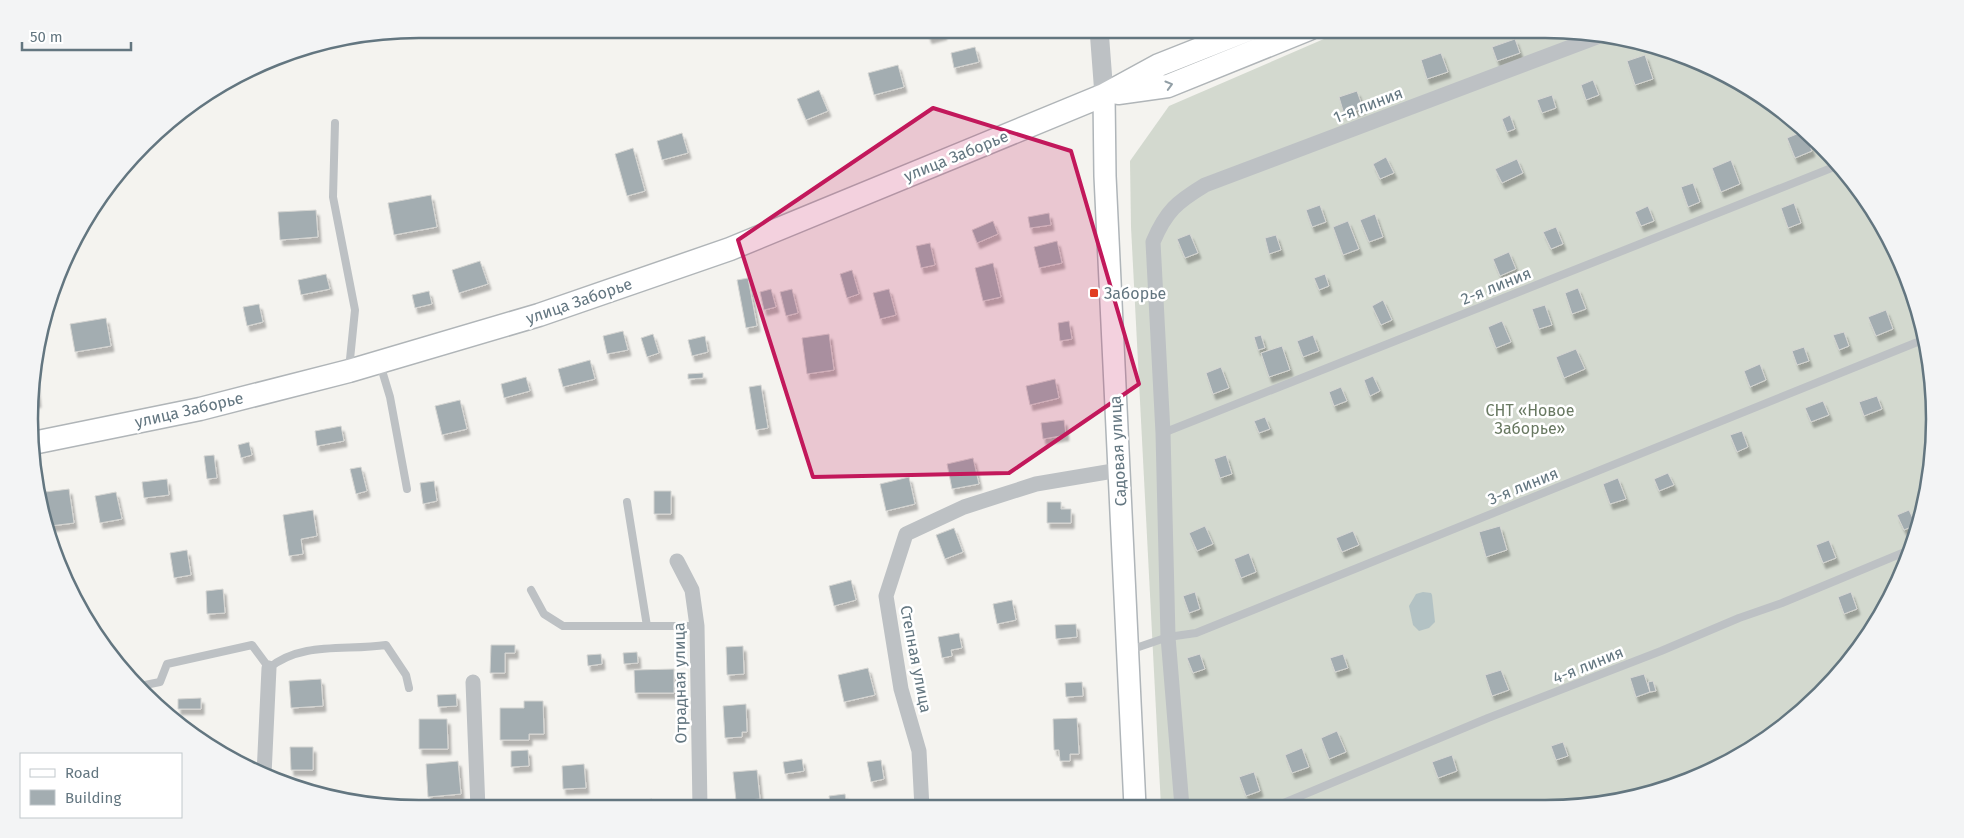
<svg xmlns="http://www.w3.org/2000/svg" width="1964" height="838" viewBox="0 0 1964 838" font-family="'Fira Sans',sans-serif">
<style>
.garden{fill:#d3d9cf}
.water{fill:#b3c2c4}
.building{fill:#a3adb1;stroke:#d5d5d2;filter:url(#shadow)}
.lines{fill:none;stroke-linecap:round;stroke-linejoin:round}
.secondary-casing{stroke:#afb5b9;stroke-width:24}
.primary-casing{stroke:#b0b5b8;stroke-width:25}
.service{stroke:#bdc1c4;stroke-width:8}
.minor{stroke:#bdc1c4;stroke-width:15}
.tertiary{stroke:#bdc1c4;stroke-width:19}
.secondary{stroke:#fff;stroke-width:21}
.primary{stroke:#fff;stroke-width:22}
.oneway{stroke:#929fa6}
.marked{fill:#c2185b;fill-opacity:0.2;stroke:#c2185b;stroke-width:4;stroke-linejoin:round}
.poi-dot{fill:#e13e22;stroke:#fff;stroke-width:2}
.labels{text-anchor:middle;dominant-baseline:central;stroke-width:5;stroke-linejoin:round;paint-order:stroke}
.street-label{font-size:16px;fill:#637680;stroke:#fff}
.poi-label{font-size:16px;fill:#637680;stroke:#fff;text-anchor:start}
.park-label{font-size:16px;fill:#687861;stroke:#fff}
.rim{fill:none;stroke:#637680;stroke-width:2.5}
</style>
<defs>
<filter id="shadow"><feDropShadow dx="3" dy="5.5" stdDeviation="1" flood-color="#0004"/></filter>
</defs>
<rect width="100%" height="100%" fill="#f4f3ef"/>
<path class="garden" d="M1347 29H1545L1671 50 1740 81 1803 126 1855 182 1895 247 1922 318 1934 394 1932 470 1914 545 1869 636 1802 713 1717 769 1596 806 1161 807 1131 227 1130 161 1169 106Z"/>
<path class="water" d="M1423 592 1431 593 1432 595 1435 622 1429 628 1419 631 1413 625 1409 606 1416 594Z"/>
<path class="building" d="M926 29H943L944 34 929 38Z
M1515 39 1520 53 1497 61 1492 47Z
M975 47 979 62 954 68 951 53Z
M1441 53 1448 72 1427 79 1421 60Z
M1645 55 1653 79 1635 85 1627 61Z
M898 65 904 87 874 95 868 73Z
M1593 80 1599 95 1586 100 1581 85Z
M819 90 828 111 806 120 797 99Z
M1357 91 1363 108 1344 114 1339 97Z
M1552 95 1556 108 1542 113 1537 100Z
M1510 115 1515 129 1507 132 1502 119Z
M1804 131 1812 151 1795 158 1787 138Z
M682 133 688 153 662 160 657 141Z
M633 148 645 191 627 196 615 154Z
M1386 157 1394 173 1380 179 1373 164Z
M1517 159 1523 173 1502 183 1495 169Z
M1731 160 1740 184 1721 192 1712 168Z
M1693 183 1700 202 1688 207 1681 187Z
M431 195 437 227 394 235 388 203Z
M1794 203 1801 223 1788 228 1781 208Z
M1320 205 1326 222 1312 227 1306 210Z
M1648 206 1654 221 1641 226 1635 212Z
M316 210 318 237 280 240 278 212Z
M1049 213 1051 225 1030 228 1028 217Z
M1375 214 1383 237 1369 242 1360 220Z
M993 221 998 234 977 243 972 230Z
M1348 221 1359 249 1343 255 1333 227Z
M1556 227 1563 244 1551 249 1543 232Z
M1190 234 1198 253 1185 258 1177 239Z
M1276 235 1281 250 1269 254 1265 238Z
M1057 241 1062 263 1039 268 1034 247Z
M930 243 935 265 921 268 916 246Z
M1509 252 1516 269 1500 276 1493 259Z
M480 261 488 284 459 293 452 270Z
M993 263 1001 297 983 301 975 268Z
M852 270 859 294 847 298 840 274Z
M326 274 330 289 301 295 298 280Z
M1325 274 1329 286 1319 290 1314 278Z
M748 278 757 326 746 328 737 280Z
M1578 288 1586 309 1572 314 1565 293Z
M771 289 776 307 764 310 760 292Z
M792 289 798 313 786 316 780 292Z
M889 289 896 315 880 319 873 293Z
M429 291 432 304 415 308 412 295Z
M1915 299 1922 319 1916 321 1908 301Z
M1383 300 1392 320 1381 325 1372 306Z
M259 304 263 322 247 326 243 307Z
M1545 305 1552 325 1539 329 1532 309Z
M1886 310 1893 329 1876 336 1868 317Z
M106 318 111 346 75 352 70 324Z
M1069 321 1072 339 1060 341 1058 323Z
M1502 321 1511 342 1496 348 1488 327Z
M623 331 628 350 607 354 603 336Z
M1844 332 1849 346 1839 350 1833 335Z
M653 334 659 353 647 357 641 338Z
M829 334 834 370 807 374 802 338Z
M1261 335 1265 348 1258 350 1254 337Z
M1313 335 1319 351 1303 357 1297 341Z
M705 336 708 352 692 356 688 340Z
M1282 346 1290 370 1269 377 1261 353Z
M1804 347 1809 361 1797 365 1792 351Z
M1576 349 1585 369 1564 378 1556 357Z
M590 360 595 379 563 387 558 369Z
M1760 364 1766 380 1750 387 1744 371Z
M1221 367 1229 388 1213 394 1206 373Z
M703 373V378L688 379V374Z
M35 375 38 402H34Z
M1373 376 1380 391 1370 396 1364 380Z
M526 377 530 391 504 398 501 384Z
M1055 379 1059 398 1030 405 1026 386Z
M761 385 768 428 756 430 749 387Z
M1341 387 1347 401 1334 406 1329 392Z
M1877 396 1882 409 1864 416 1859 402Z
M460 400 467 429 442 435 435 406Z
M1823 401 1829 415 1811 422 1805 408Z
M1265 417 1270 429 1259 433 1254 421Z
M1064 420 1066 435 1043 439 1041 423Z
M341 426 344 441 317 446 315 431Z
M1742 431 1748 447 1737 452 1730 435Z
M249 442 252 455 241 458 238 445Z
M214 455 217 478 207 479 204 456Z
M1226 455 1232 474 1220 478 1214 459Z
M973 458 979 484 952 489 947 464Z
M361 467 367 491 356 494 350 469Z
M1668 473 1674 485 1659 491 1654 479Z
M909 477 915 504 886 511 880 484Z
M1618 478 1626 499 1610 504 1603 484Z
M167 479 169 495 144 498 142 482Z
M434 481 437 501 423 504 420 483Z
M69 489 74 523 50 526 45 492Z
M654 491H671V514H654Z
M116 492 122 519 100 523 95 496Z
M1047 502H1061V509H1071V523H1047Z
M313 510 317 536 301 539 303 554 289 556 283 515Z
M1909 510 1916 525 1904 530 1897 515Z
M1205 526 1213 544 1197 551 1189 533Z
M1500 526 1507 550 1486 557 1479 532Z
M954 528 963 552 945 559 936 535Z
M1353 531 1359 545 1342 552 1336 538Z
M1829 540 1836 558 1823 563 1816 545Z
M187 550 191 575 174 578 170 553Z
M1249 553 1256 572 1241 578 1234 559Z
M851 580 856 600 834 606 829 586Z
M223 589 225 613 207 614 206 591Z
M1195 592 1200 609 1189 613 1183 596Z
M1851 592 1857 609 1844 614 1838 597Z
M1012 600 1016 620 997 624 993 604Z
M1878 612 1880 615 1875 624 1871 614Z
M1076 624 1077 637 1056 639 1055 625Z
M959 633 962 648 951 650 952 656 942 658 938 637Z
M491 645H515V653H505V673H490Z
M743 646 744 674 727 675 726 647Z
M637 652 638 663 624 664 623 653Z
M601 654 602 664 588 666 587 655Z
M1200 654 1205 669 1193 673 1187 658Z
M1343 654 1348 668 1335 672 1330 658Z
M868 668 875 695 844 702 838 675Z
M674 669V693H635L634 670Z
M1501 670 1509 690 1492 696 1485 675Z
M1644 674 1650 692 1636 697 1630 678Z
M321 679 323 706 291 708 289 681Z
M1653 681 1656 691 1650 692 1648 682Z
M1082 682 1083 696 1066 697 1065 683Z
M456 694 457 706 438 707 437 695Z
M201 698V709H178V699Z
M524 701H543L544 734H529V740H500V708H524Z
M746 704 747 732H742V737L725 738 723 706Z
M1077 718 1079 754H1070V761H1060L1059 750H1054L1053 719Z
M419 719H447L448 749H419Z
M1337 731 1346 752 1329 759 1321 738Z
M1563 742 1568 756 1556 760 1551 746Z
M290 747H313V770H291Z
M1302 748 1309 767 1292 773 1285 755Z
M528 750 529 766 511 767V751Z
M1452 755 1457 771 1438 778 1432 762Z
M802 759 804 771 785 774 783 762Z
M881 760 884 779 871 782 867 762Z
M458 761 461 794 428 797 426 764Z
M584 764 586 788 563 789 562 766Z
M757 770 760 799 736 801 733 772Z
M1254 772 1260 791 1246 796 1239 777Z
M845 794 847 807 831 808 829 796Z
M652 799 653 809H625L624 804Z"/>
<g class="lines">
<g class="secondary-casing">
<path id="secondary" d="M1104 95 1105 176 1135 807"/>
</g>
<g class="primary-casing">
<path id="primary" d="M1118 93 1168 86 1309 29
M33 443 200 409 349 371 539 315 730 249 1104 95 1159 65 1250 29"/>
</g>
<path class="service" d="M335 123 333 197 355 310 349 369
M380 364 390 397 407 489
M1163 433 1839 165
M627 502 647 626
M531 590 544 614 563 626H697
M1130 650 1168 637 1196 633 1925 339
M140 686 160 682 167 664 252 645 269 668C302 641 346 651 386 645L406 675 409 688
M1274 807 1488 718 1661 651 1739 618 1782 603 1912 549"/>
<path class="minor" d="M677 561 692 590 697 626 700 808
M473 682 478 809
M264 775 269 668
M1182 807 1168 637 1163 433 1153 242C1166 211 1177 202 1205 185L1597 37
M922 808 919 751 901 689 886 596 906 534 964 507 1036 484 1119 470"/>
<path class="tertiary" d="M1099 29 1104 95"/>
<use href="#secondary" class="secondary"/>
<use href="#primary" class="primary"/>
</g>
<defs><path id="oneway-chevron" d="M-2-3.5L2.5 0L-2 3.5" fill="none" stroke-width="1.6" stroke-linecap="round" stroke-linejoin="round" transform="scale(1.25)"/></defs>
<use class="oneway" href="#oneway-chevron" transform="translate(1169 85) rotate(-16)"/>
<path class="marked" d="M933 108 1071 151 1139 384 1009 473 813 477 738 240Z"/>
<rect class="poi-dot" x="1089" y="288" width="10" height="10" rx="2.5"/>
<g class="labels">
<g class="street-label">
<text transform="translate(1368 105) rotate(-21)">1-я линия</text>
<text transform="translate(956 156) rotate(-22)">улица Заборье</text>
<text transform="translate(1496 286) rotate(-22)">2-я линия</text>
<text transform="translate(579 301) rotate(-19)">улица Заборье</text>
<text transform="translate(189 410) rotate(-13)">улица Заборье</text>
<text transform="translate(1118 451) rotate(-93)">Садовая улица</text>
<text transform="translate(1523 486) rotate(-22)">3-я линия</text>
<text transform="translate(916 659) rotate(79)">Степная улица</text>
<text transform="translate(1588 665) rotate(-22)">4-я линия</text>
<text transform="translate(680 683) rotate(-91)">Отрадная улица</text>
</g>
<g class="poi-label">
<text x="1104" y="293">Заборье</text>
</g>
<g class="park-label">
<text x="1530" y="410">СНТ «Новое<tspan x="1530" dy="18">Заборье»</tspan></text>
</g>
</g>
<path d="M0 0H1964V838H0ZM419 38H1545A381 381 0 0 1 1926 419V419A381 381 0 0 1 1545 800H419A381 381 0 0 1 38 419V419A381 381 0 0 1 419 38Z" fill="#f3f4f5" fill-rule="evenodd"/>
<path class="rim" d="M419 38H1545A381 381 0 0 1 1926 419V419A381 381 0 0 1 1545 800H419A381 381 0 0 1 38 419V419A381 381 0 0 1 419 38Z"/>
<rect x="20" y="753" width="162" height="65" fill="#ffffff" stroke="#c1c8cc"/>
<rect x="30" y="769" width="25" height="8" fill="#ffffff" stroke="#c1c8cc"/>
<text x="65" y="778" font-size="15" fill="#637680">Road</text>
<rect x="30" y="790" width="25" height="15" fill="#a3adb1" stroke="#c1c8cc"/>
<text x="65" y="803" font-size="15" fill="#637680">Building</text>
<path d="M22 42v8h109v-8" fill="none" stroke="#637680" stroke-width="2.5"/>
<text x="30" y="42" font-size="15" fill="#637680" stroke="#ffffff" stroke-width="4" paint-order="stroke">50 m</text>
</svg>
